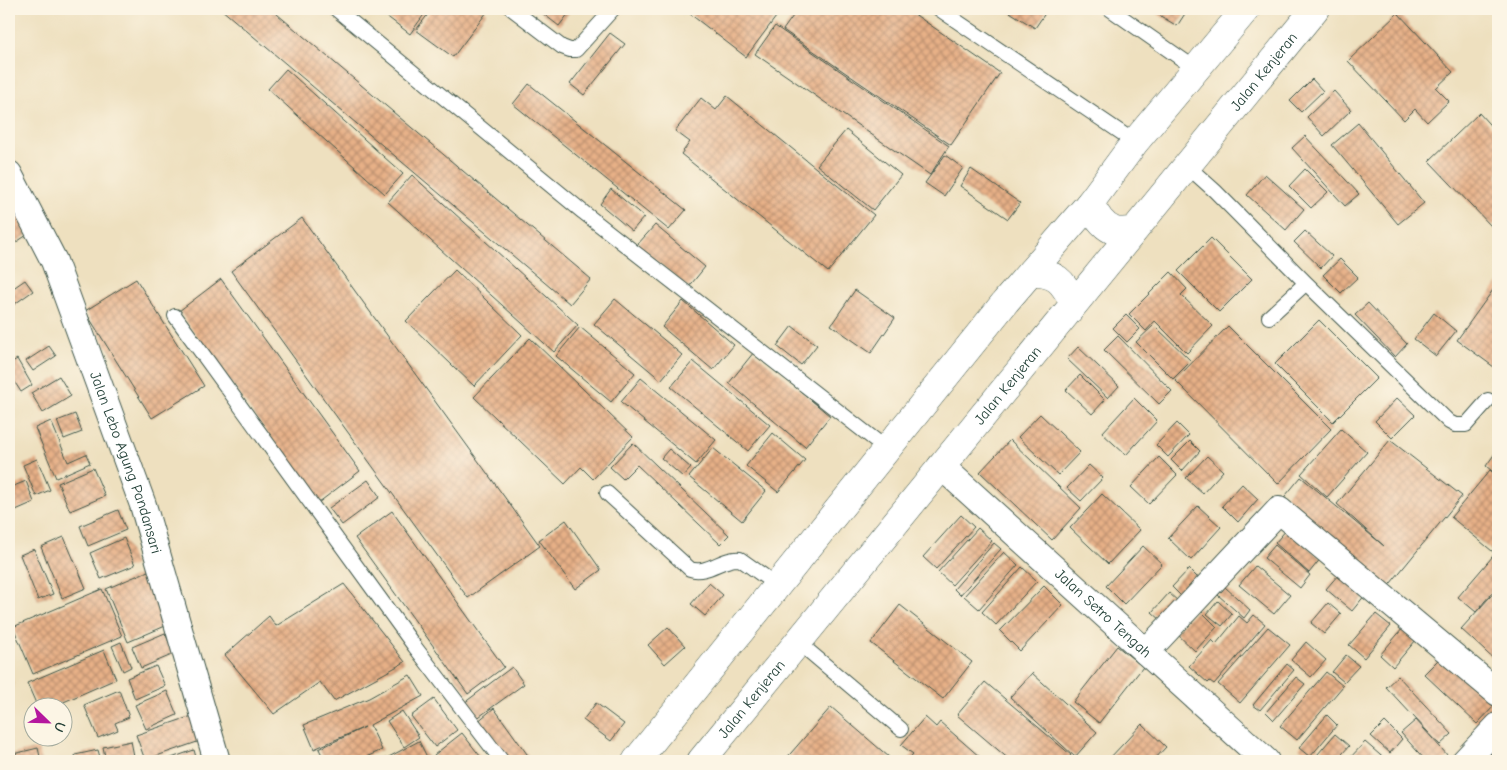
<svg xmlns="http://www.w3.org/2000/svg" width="1507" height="770" viewBox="0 0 1507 770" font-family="'Comic Neue',sans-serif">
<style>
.building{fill:url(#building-cross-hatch)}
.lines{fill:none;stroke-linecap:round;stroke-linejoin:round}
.lane-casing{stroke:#3e5549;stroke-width:16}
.street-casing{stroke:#3e5549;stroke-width:28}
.primary-casing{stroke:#3e5549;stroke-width:29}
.lane{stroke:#fff;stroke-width:14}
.street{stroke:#fff;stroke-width:26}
.primary{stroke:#fff;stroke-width:28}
.labels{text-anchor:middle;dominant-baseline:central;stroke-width:4;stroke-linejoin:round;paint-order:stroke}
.street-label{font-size:15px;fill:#1f3d34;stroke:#fcf5e5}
</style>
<defs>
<pattern id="building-cross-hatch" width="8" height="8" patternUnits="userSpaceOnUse" patternTransform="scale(1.25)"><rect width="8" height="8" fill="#e7b087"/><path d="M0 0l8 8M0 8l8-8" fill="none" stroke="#bb906f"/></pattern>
</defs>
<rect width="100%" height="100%" fill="#fcf5e5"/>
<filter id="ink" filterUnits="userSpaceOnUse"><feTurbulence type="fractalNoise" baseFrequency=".02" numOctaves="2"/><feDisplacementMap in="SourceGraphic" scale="10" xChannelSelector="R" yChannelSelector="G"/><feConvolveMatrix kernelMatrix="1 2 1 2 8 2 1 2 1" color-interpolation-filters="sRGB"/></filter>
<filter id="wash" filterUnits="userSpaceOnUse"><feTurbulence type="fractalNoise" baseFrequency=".0096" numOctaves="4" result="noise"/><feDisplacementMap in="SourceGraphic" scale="20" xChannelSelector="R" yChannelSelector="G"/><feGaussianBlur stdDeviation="1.12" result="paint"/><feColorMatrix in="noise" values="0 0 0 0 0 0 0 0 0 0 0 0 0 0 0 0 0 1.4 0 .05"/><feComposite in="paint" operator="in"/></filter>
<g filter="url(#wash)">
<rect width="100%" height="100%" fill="#eee0bf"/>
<g id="blocks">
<path class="building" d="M182 9H193L188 14Z
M221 9H271L591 279 570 304Z
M377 9H428L410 34Z
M432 9H483L487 12 453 57 416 30Z
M537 9H572L559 26Z
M694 9H782L746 57 690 14Z
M798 9H907L1000 73 951 145 783 30Z
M1005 9H1048L1035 28Z
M1149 9H1188L1177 26Z
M1398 13 1453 72 1436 88 1449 101 1427 122 1415 109 1404 120 1348 61Z
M775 26 949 146 930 175 755 54Z
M610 33 625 44 584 95 570 84Z
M286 69 403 174 385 194 268 89Z
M1312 79 1323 91 1301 112 1290 101Z
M529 84 686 210 669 230 513 104Z
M1334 91 1351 110 1324 136 1307 117Z
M727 96 874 215 828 272 681 154 690 142 675 131 701 98 716 110Z
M1479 113 1498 134V220L1492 227 1429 161Z
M1358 123 1424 203 1398 224 1332 145Z
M846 130 901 175 873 210 817 165Z
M1305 136 1359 194 1345 206 1292 148Z
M945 155 963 168 944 196 925 183Z
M971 169 1020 203 1008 219 960 186Z
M1305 169 1328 192 1311 208 1289 186Z
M1265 174 1304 209 1286 230 1247 195Z
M412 175 578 325 554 352 388 202Z
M611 189 644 217 632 231 600 204Z
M9 197 22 208 9 217Z
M21 213 33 231 9 247V222Z
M302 218 540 546 468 598 231 271Z
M655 225 705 267 688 288 637 245Z
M1305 231 1332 256 1321 268 1294 242Z
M1211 238 1252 279 1219 312 1178 271Z
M1340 259 1358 277 1341 293 1323 275Z
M455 270 522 335 474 386 406 321Z
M1171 272 1187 289 1181 295 1213 326 1187 353 1155 321 1146 331 1129 314Z
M136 279 204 386 152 418 85 311Z
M221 279 360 471 318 503 179 311Z
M25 280 33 291 9 308V291Z
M1498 283V370L1457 340Z
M855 290 895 318 871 353 831 325Z
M615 299 682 355 661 380 594 324Z
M683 301 734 345 713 370 662 327Z
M1368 303 1407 344 1395 357 1355 315Z
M1434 313 1456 331 1436 356 1414 339Z
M1126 315 1140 329 1127 342 1113 328Z
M1319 320 1377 378 1333 422 1275 364Z
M1154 325 1191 361 1173 379 1136 342Z
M792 326 817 345 801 365 777 346Z
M1228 326 1331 429 1278 484 1175 380Z
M580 327 635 373 611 402 556 356Z
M1118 336 1172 391 1159 404 1104 350Z
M530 338 633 437 593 479 581 467 565 484 474 397Z
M49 346 56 356 33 371 26 361Z
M1078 347 1119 386 1108 398 1067 359Z
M754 352 830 416 805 447 729 383Z
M17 359 32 385 21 392 9 373V364Z
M693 361 770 425 748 451 671 387Z
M1080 375 1105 400 1092 414 1066 390Z
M59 376 71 396 43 413 31 393Z
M641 378 716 440 696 464 621 402Z
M1134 398 1157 421 1126 455 1102 433Z
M1397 398 1415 415 1392 438 1375 421Z
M75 414 82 432 64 439 57 421Z
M1040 414 1080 452 1058 475 1018 437Z
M51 421 68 462 86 454 90 463 56 478 35 428Z
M1177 423 1189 435 1168 457 1156 445Z
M1341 429 1367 452 1327 497 1301 474Z
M773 433 805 460 778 492 746 466Z
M1010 440 1081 508 1052 540 980 472Z
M1390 440 1462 496 1386 589 1281 501 1301 477 1384 546 1337 504Z
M1190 441 1200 451 1182 471 1171 460Z
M633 443 729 535 720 544 637 465 623 479 610 467Z
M713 448 766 491 742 521 689 477Z
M669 449 691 468 683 477 661 458Z
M1498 449V476L1486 466Z
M1207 456 1223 471 1203 493 1186 478Z
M1159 457 1177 475 1149 504 1131 487Z
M37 459 50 490 36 496 23 465Z
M1089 465 1103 478 1081 501 1067 488Z
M93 468 105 496 70 511 58 483Z
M1490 470 1498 477V556L1451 517Z
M368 480 380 497 342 525 329 508Z
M26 481 34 502 9 513V488Z
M1242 484 1258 499 1238 522 1222 506Z
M1102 494 1140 530 1108 564 1070 528Z
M1198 506 1221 527 1191 560 1168 538Z
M118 510 126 530 88 546 80 526Z
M392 511 504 667 468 694 355 538Z
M961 515 974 527 936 569 923 557Z
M566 520 601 570 575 589 539 540Z
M978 528 992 541 952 585 938 572Z
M1287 529 1321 558 1309 573 1275 543Z
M64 537 86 588 62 598 41 547Z
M124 538 135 565 101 579 90 553Z
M994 543 1001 549 960 595 954 589Z
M1275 545 1310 575 1300 588 1264 558Z
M1143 546 1162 564 1124 604 1106 586Z
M34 549 53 594 38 600 20 555Z
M1004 552 1018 565 979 609 964 596Z
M1493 556 1498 560V585L1476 612 1458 597Z
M1255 566 1290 595 1274 614 1239 585Z
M1022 567 1037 581 996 625 982 612Z
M1345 567 1370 589 1352 611 1326 589Z
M1189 569 1198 578 1181 596 1172 587Z
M148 571 170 624 128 642 106 589Z
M709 583 723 595 705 616 691 604Z
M344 584 405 662 334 701 320 682 274 714 225 655 269 616 276 626Z
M1044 586 1063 605 1020 651 1000 631Z
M1225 587 1250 610 1244 618 1218 595Z
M1498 588V663L1461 629Z
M102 589 122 636 33 674 13 627Z
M1169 593 1179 602 1162 621 1152 612Z
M1218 601 1232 614 1222 626 1207 614Z
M1328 603 1341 614 1324 634 1311 623Z
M900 605 972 662 943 699 871 643Z
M1198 608 1217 627 1195 651 1175 632Z
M1376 614 1391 626 1364 658 1349 645Z
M1254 615 1265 624 1214 684 1210 681 1208 683 1189 666 1212 640 1216 644 1239 616 1247 623Z
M668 627 685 646 665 664 648 645Z
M1268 627 1290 645 1240 703 1218 684Z
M1403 628 1416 640 1393 667 1380 655Z
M165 633 174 654 141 668 132 647Z
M121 642 131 667 123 671 112 646Z
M1306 642 1326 660 1311 677 1291 660Z
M1117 646 1143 667 1099 723 1073 702Z
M104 650 116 679 50 708H38L27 683Z
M1444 654 1496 704 1477 724 1424 674Z
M1346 655 1359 666 1344 682 1332 672Z
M1287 664 1294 670 1260 710 1253 705Z
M156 666 165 686 135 699 127 678Z
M512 667 524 684 476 719 464 703Z
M9 668 14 686 9 688Z
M1326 672 1343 686 1297 740 1280 726Z
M1032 673 1097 732 1075 757 1010 697Z
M410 675 423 696 370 725 382 750 357 761H325L319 749 365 727 314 749 304 725 369 698Z
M1398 676 1452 734 1440 745 1386 687Z
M1296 677 1305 684 1274 720 1266 712Z
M985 682 1071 755 1066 761H1011L957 715Z
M119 690 129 717 115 723 118 730 98 738 84 705Z
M167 691 177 715 146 729 135 705Z
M434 699 457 730 435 747 411 716Z
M596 703 624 724 611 741 583 720Z
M831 707 889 757 885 761H784Z
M494 708 532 761H506L477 722Z
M402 711 419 737 404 747 387 721Z
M1327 715 1337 725 1310 757 1299 748Z
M192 716 200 741 145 760 136 735Z
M925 717 936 727 940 722 980 757 976 761H907L913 754 901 745Z
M1416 720 1449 757 1445 761H1426L1401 733Z
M1385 722 1402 739 1390 753 1371 736Z
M1142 724 1166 747 1153 761H1107Z
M462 733 484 761H437L434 755Z
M1498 733V761L1485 749Z
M1335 734 1349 746 1336 761H1312Z
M131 741 135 761H106L103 747Z
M419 741 429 761H386L385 759Z
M1365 742 1387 761H1347Z
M38 748 41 761H9V755Z
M98 750 101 761H77L75 755Z
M194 750 197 761H163Z
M315 756 317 761H301Z"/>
</g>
</g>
<g filter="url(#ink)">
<use href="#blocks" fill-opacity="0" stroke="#3e5549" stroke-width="1"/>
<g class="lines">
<g class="lane-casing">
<path id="lane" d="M336 9 583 212 888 450
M512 9 562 47 570 50H576L613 9
M939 9 1135 142
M1110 9 1196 69
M1186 165 1215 191 1306 283 1449 422 1455 425H1466L1488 400
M175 316 415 647 502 761
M1269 317 1306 283
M607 493 690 569C707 575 723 557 740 559L778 586
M798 642 901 729"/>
</g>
<g class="street-casing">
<g id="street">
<path id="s1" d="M9 174 54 261 143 505 217 761"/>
<path id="s2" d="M941 466 1266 761"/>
<path d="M1146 652 1279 510 1498 693"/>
<path d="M1465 761 1498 726"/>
</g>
</g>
<g class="primary-casing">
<g id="primary">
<path d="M1090 203C1095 214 1103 227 1115 231 1120 232 1127 231 1132 231"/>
<path d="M1031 272C1058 274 1061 280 1074 302"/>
<path d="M636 761 1006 301 1090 203 1135 142 1246 9"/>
<path id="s3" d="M701 761 1315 9"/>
</g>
</g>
<use href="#lane" class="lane"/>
<use href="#street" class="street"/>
<use href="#primary" class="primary"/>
</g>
</g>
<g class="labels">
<g class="street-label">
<text stroke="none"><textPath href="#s3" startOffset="890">Jalan Kenjeran</textPath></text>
<text stroke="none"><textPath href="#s3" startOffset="485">Jalan Kenjeran</textPath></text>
<text stroke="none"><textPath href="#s1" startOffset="312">Jalan Lebo Agung Pandansari</textPath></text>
<text stroke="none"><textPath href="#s2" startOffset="219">Jalan Setro Tengah</textPath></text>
<text stroke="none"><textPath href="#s3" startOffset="80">Jalan Kenjeran</textPath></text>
</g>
</g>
<rect width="1507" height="770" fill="none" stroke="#fcf5e5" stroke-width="30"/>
<g transform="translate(48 722) rotate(113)"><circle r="24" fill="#fcf5e5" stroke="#a4ab9e"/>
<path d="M0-4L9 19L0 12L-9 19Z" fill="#b5179e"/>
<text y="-8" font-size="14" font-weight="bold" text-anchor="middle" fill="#1f3d34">U</text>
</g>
</svg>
